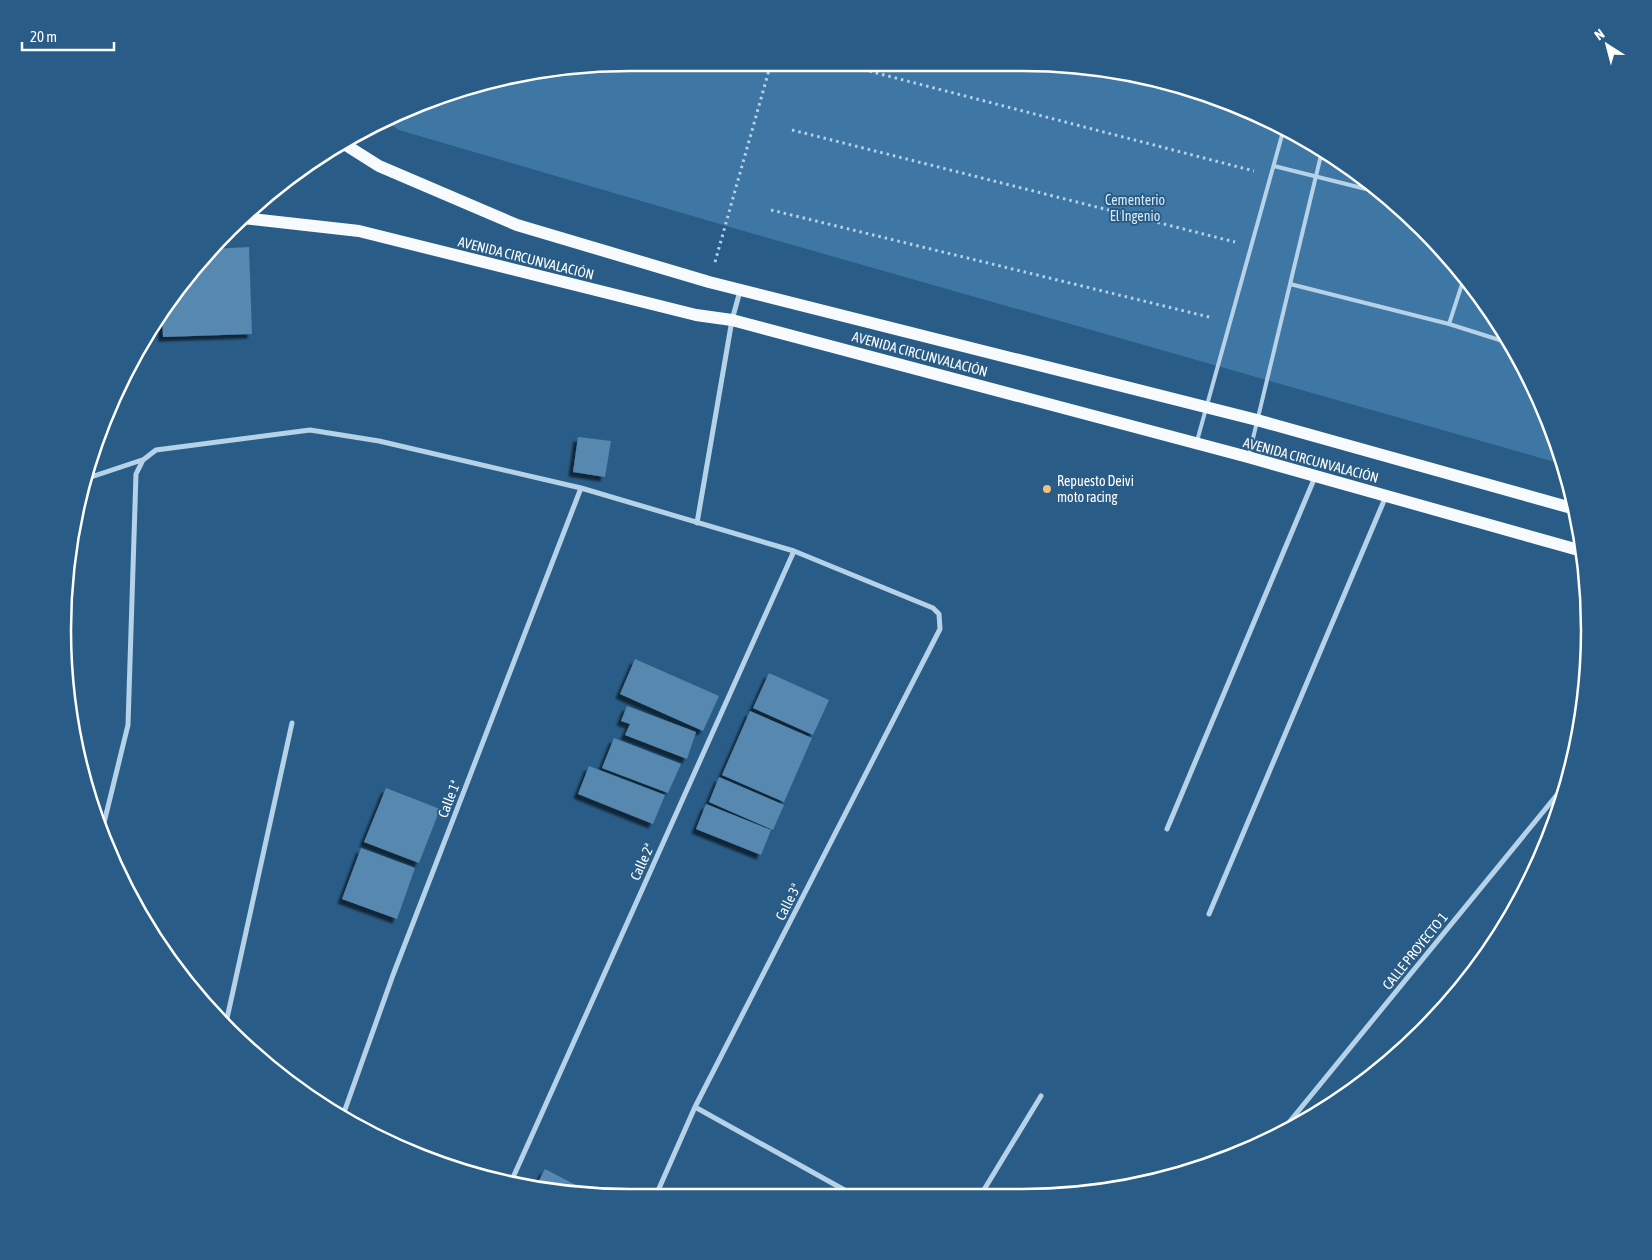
<svg xmlns="http://www.w3.org/2000/svg" width="1652" height="1260" viewBox="0 0 1652 1260" font-family="'Asap Condensed',sans-serif">
<style>
.green{fill:#3e77a3}
.building{fill:#5688b0;filter:url(#shadow)}
.lines{fill:none;stroke-linecap:round;stroke-linejoin:round}
.path{stroke:#b5d2e8;stroke-width:3;stroke-dasharray:2.5 4;stroke-linecap:butt}
.service{stroke:#b5d2e8;stroke-width:4}
.minor{stroke:#b5d2e8;stroke-width:5}
.primary{stroke:#f7fbfe;stroke-width:12}
.poi-dot{fill:#efc17c;stroke:#295d87;stroke-width:2}
.labels{text-anchor:middle;dominant-baseline:central;stroke-width:4;stroke-linejoin:round;paint-order:stroke}
.park-label{font-size:14px;fill:#d9eaf6;stroke:#295d87}
.street-label{font-size:14px;fill:#fff;stroke:#295d87}
.poi-label{font-size:14px;fill:#fff;stroke:#295d87;text-anchor:start}
.rim{fill:none;stroke:#fff;stroke-width:2.5}
</style>
<defs>
<filter id="shadow"><feDropShadow dx="-4.5" dy="4.5" stdDeviation="1" flood-color="#0009"/></filter>
</defs>
<rect width="100%" height="100%" fill="#295d87"/>
<path class="green" d="M630 63 1059 64 1169 82 1273 121 1367 180 1423 229 1494 314 1546 413 1562 464 754 234 399 130 387 122 483 82Z"/>
<path class="building" d="M249 247 252 334 163 337 162 310 212 249Z
M578 437 611 441 605 477 573 472Z
M635 659 719 696 703 731 620 694Z
M769 673 829 700 813 735 753 708Z
M627 706 696 732 687 759 625 735 630 724 621 721Z
M750 711 812 738 784 802 722 775Z
M614 738 681 764 668 793 602 768Z
M589 766 665 795 653 824 578 794Z
M719 777 784 805 773 830 709 802Z
M386 788 440 809 419 863 364 842Z
M706 804 771 830 761 855 696 829Z
M361 848 415 868 397 919 342 899Z
M545 1169 591 1193H556L535 1188Z"/>
<g class="lines">
<path class="path" d="M838 63 1254 171
M792 130 1235 242
M771 210 1213 318
M715 262 771 63"/>
<path class="service" d="M1274 166 1382 193
M1290 284 1449 324 1509 343
M1449 324 1464 278
M1197 441 1284 128
M1249 455 1322 151"/>
<path class="minor" d="M88 478 142 460
M697 523 732 320 740 291
M1167 829 1315 477
M102 831 128 725 136 474 143 460 156 450 310 430 379 441 581 488 794 551 933 608 939 614 940 629 695 1107 657 1193
M1209 914 1386 496
M226 1023 292 723
M695 1107 850 1193
M342 1118 393 975 581 488
M1282 1131 1565 785
M511 1182 794 551
M982 1193 1041 1096"/>
<path class="primary" d="M341 142 379 166 517 225 709 282 1257 420 1575 509
M243 218 359 231 696 315 732 320 1248 457 1582 551"/>
</g>
<circle class="poi-dot" cx="1047" cy="489" r="5"/>
<g class="labels">
<g class="park-label">
<text x="1135" y="200">Cementerio<tspan x="1135" dy="16">El Ingenio</tspan></text>
</g>
<g class="street-label">
<text transform="translate(526 258) rotate(14)">AVENIDA CIRCUNVALACIÓN</text>
<text transform="translate(920 354) rotate(15)">AVENIDA CIRCUNVALACIÓN</text>
<text transform="translate(1311 460) rotate(15)">AVENIDA CIRCUNVALACIÓN</text>
<text transform="translate(449 799) rotate(-69)">Calle 1ª</text>
<text transform="translate(642 862) rotate(-66)">Calle 2ª</text>
<text transform="translate(788 902) rotate(-63)">Calle 3ª</text>
<text transform="translate(1415 951) rotate(-51)">CALLE PROYECTO 1</text>
</g>
<g class="poi-label">
<text x="1057" y="481">Repuesto Deivi<tspan x="1057" dy="16">moto racing</tspan></text>
</g>
</g>
<path d="M0 0H1652V1260H0ZM630 71H1022A559 559 0 0 1 1581 630V630A559 559 0 0 1 1022 1189H630A559 559 0 0 1 71 630V630A559 559 0 0 1 630 71Z" fill="#295d87" fill-rule="evenodd"/>
<path class="rim" d="M630 71H1022A559 559 0 0 1 1581 630V630A559 559 0 0 1 1022 1189H630A559 559 0 0 1 71 630V630A559 559 0 0 1 630 71Z"/>
<g transform="translate(1607 45) rotate(324)" stroke="#295d87" stroke-width="4" paint-order="stroke">
<path d="M0-4L9 19L0 12L-9 19Z" fill="#ffffff"/>
<text y="-8" font-size="14" font-weight="bold" text-anchor="middle" fill="#ffffff">N</text>
</g>
<path d="M22 42v8h92v-8" fill="none" stroke="#ffffff" stroke-width="2.5"/>
<text x="30" y="42" font-size="15" fill="#ffffff" stroke="#295d87" stroke-width="4" paint-order="stroke">20 m</text>
</svg>
